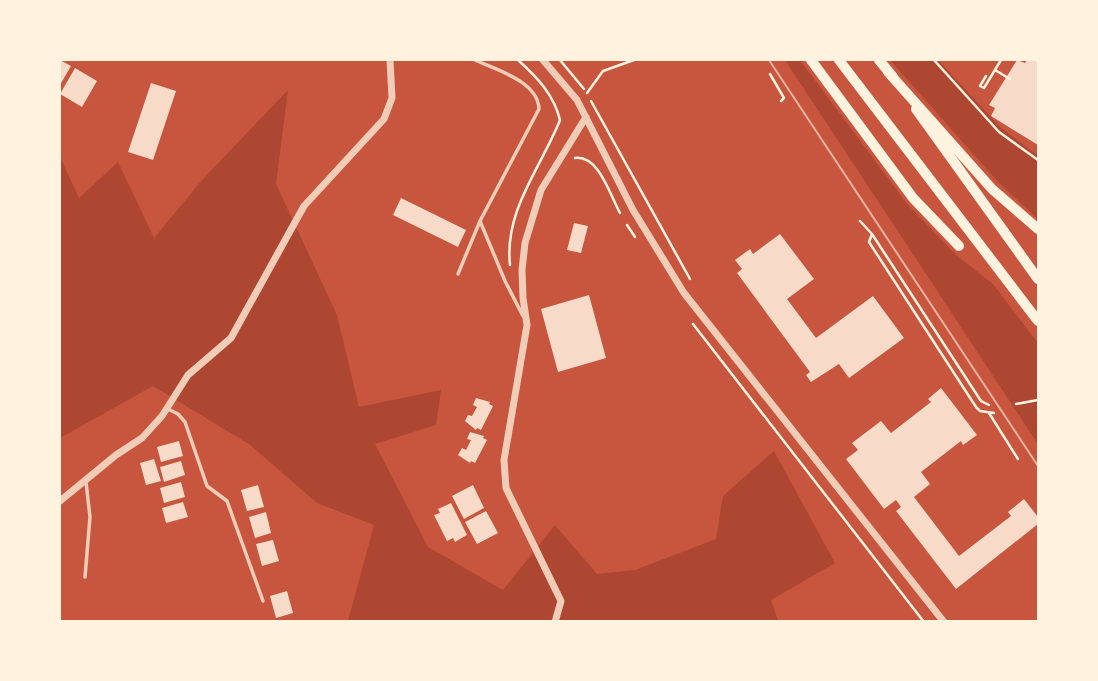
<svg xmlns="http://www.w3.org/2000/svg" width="1098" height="681" viewBox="0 0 1098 681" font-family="'Public Sans',sans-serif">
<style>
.green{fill:#ae4732}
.building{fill:#f7dbc8}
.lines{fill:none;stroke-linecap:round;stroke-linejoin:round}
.path{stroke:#fff3e0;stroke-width:2.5}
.service{stroke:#f1ccb7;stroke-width:3.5}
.minor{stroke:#f1ccb7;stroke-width:7}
.secondary{stroke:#fff3e0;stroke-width:10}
.primary{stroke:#fff3e0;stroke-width:10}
.tram{stroke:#e9b49f;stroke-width:2}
</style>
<rect width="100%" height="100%" fill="#c8553d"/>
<path class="green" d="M785 60H800L907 204 956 255 993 284 1038 343V444Z
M890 60H938L1001 128 1038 156V219L999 183Z
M288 90 276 184 337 315 359 407 441 390 436 425 375 444 428 547 503 590 555 525 597 574 635 570 716 539 723 496 774 451 835 563 771 600 778 621H348L374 525 317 503 249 444 153 386 60 438V157L79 198 118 162 154 238 203 179Z"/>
<path class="building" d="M60 60 71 66 60 85Z
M1017 60 1025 63 1027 60H1038V145L991 116 995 108 989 105Z
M75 68 97 81 82 107 60 94Z
M151 83 176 91 153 160 128 152Z
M401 198 466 230 458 247 393 215Z
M574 223 588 226 581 253 567 250Z
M780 234 814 279 787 299 816 338 873 296 904 338 849 378 839 364 811 382 806 375 810 372 737 273 742 269 735 260 750 249 753 254Z
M589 295 606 358 558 372 541 309Z
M941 388 977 435 963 445 961 441 921 472 930 484 914 497 959 556 1011 516 1008 512 1024 499 1038 517V524L956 589 896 511 901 507 896 500 884 509 846 459 858 450 852 443 881 421 891 433 931 402 928 399Z
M476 398 490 402 489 404 493 406 481 430 477 428 476 430 465 421 468 415 472 416 477 407 473 405Z
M470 432 484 436 483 438 487 440 475 463 471 461 470 463 458 455 462 448 466 450 471 440 467 439Z
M179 441 183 456 161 462 157 447Z
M154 459 161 481 146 485 140 463Z
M181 461 185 475 164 482 160 467Z
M181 482 185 497 164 503 160 488Z
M258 485 264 507 247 511 241 490Z
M473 485 484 508 464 519 452 496Z
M183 502 188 517 166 523 162 508Z
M451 503 467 535 455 542 453 538 447 541 434 515 440 513 438 509Z
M486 511 498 533 477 544 465 522Z
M266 512 271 533 255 538 249 517Z
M273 540 279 561 262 566 256 544Z
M287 591 293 613 276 618 270 596Z"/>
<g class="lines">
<path class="path" d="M560 60 584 89
M934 60 999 132 1038 160
M995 70 1010 79
M770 74 784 98 781 101
M986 76 980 86 984 88 1001 60
M587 93 603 71 634 60
M591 101 690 279
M575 158C599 155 610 195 620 213
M860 221 872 234 981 401 989 405
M627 225 635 237
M872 234 869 242 976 407 980 411 994 413
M510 265C504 210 541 168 560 120 554 95 537 77 518 60
M693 324 924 622
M1016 404 1038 400
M989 413 1018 459"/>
<path class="service" d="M480 221 505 281 523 316
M458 274 480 221 539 109C538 81 496 70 475 60
M168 409 178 414 185 422 207 486 227 501 263 601
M85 577 90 517 86 482"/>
<path class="minor" d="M543 60 577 100 633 210 684 293 944 622
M60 501 116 455 142 438 162 416 188 375 231 338 304 206 384 119 392 98 390 60
M555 622 561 601 506 488 504 460 527 325 523 298 522 270 525 243 541 190 586 117"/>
<path class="secondary" d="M839 60 1038 321
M879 60 893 77
M916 109 1038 279"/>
<path class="primary" d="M811 60 913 198 959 246
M888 72 992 189 1038 229"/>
<path class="tram" d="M769 60 1038 466"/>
</g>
<rect width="1098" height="681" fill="none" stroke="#fff3e0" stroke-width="122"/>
</svg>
